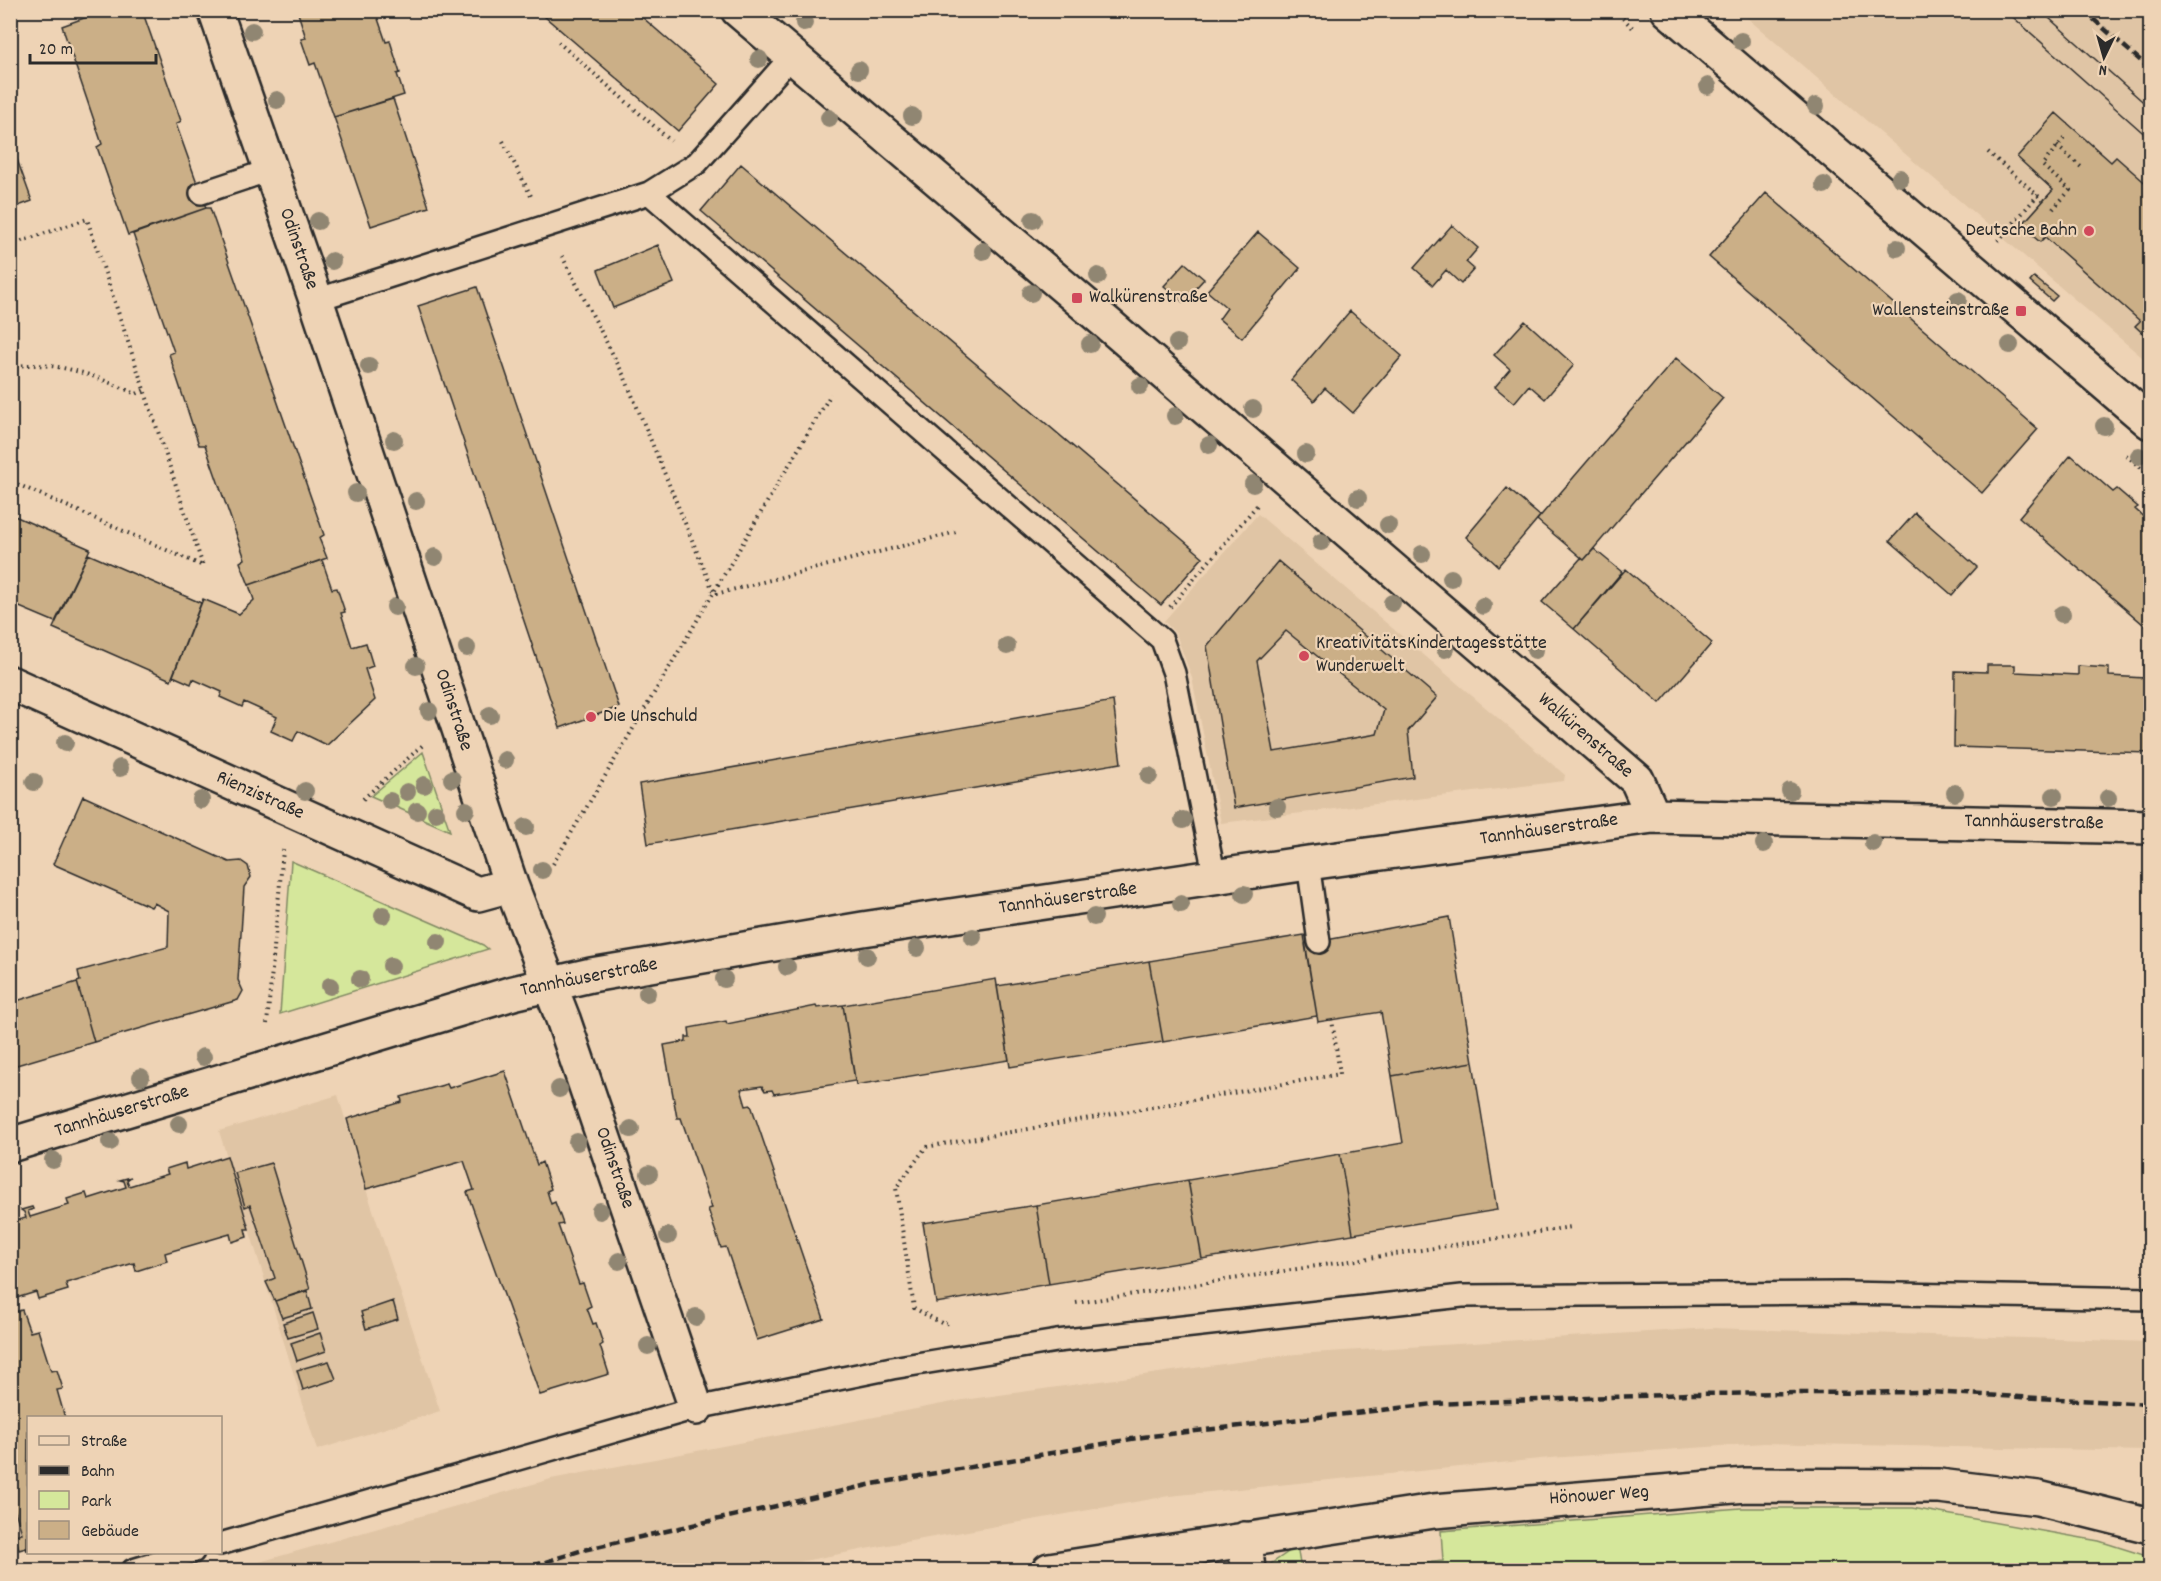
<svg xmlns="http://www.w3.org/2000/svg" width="2161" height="1581" viewBox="0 0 2161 1581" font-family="Dekko,sans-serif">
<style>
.built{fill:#e0c5a5}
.green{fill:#d5e79b;stroke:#808963;stroke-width:1.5}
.building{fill:#cbaf87;stroke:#2b2b2b;stroke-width:1.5;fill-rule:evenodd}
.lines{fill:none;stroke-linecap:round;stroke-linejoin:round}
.service-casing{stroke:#2b2b2b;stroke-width:26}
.minor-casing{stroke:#2b2b2b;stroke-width:38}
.path{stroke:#2b2b2b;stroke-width:4;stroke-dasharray:1.5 4.5;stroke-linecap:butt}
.service{stroke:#eed3b5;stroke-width:21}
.minor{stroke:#eed3b5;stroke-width:33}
.tram{stroke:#2b2b2b;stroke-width:1.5}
.rail{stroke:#2b2b2b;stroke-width:4.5;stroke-dasharray:9 4.5;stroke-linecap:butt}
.tree{fill:#908672}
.poi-dot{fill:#d1495b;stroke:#eed3b5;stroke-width:2}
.labels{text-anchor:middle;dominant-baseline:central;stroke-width:4.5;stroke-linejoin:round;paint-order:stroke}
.poi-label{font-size:20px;fill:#2b2b2b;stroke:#eed3b5;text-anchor:start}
.street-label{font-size:20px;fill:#2b2b2b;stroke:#eed3b5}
</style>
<rect width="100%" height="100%" fill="#eed3b5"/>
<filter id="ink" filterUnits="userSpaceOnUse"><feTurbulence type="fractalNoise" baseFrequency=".0167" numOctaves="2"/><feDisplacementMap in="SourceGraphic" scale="12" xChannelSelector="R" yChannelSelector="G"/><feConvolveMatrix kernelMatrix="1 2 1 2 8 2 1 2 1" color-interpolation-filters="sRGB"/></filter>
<g filter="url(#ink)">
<path class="built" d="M1739 11H2150V364L1932 177Z
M1258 514 1565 775 1564 781 1221 823 1192 678 1176 634 1164 621Z
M338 1095 366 1189 440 1411 317 1450 219 1131Z
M1711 1328 2150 1342V1451L1764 1443 1550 1458 1169 1496 865 1549 758 1570H231L551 1479 963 1400 1296 1354Z"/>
<path class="green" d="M423 752 450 831 371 796Z
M291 861 483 945 488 949 280 1014Z
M1741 1508H1912L2099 1541 2150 1557V1570H1363L1443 1561 1441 1531Z
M1297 1546 1301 1570H1265V1568Z"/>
<path class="building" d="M106 10H142L181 121 176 124 206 208 128 235 97 147 102 144 62 26Z
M297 10H375L386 42 390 41 400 73 397 74 404 95 334 117 315 63 310 65 301 39 306 38Z
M537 10H634L719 84 678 131Z
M393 99 429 207 371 226 334 117Z
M2056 113 2111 162 2116 157 2150 187V340L2135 326 2140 321 2045 237 2040 242 2021 226 2053 190 2017 157Z
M10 140 32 201 10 209Z
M741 164 1203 557 1161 605 701 211Z
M1766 193 2038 429 1982 493 1709 257Z
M206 208H210L324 535 319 538 327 558 249 585 240 562 245 559 205 445H199L169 354 174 352 133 234Z
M1452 225 1478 248 1466 262 1474 269 1461 284 1446 270 1433 285 1414 268Z
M1258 232 1300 268 1242 338 1219 319 1227 308 1207 291Z
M658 245 674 283 613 308 598 270Z
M1185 263 1204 279 1183 302 1164 286Z
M2034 277 2057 296 2052 301 2030 282Z
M477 287 619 707 560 728 418 306Z
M1350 311 1402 356 1353 413 1325 388 1314 401 1291 380Z
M1525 321 1574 365 1545 399 1529 385 1514 403 1495 387 1510 369 1494 355Z
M1676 358 1723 398 1584 560 1537 520Z
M2071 455 2113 492 2117 489 2138 507 2135 509 2150 523V630L2019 517Z
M1507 488 1540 516 1498 566 1466 537Z
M1915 513 1977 567 1952 595 1890 541Z
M10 514 90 549 55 622 10 603Z
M1594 549 1622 572 1574 629 1542 602 1581 558 1584 560Z
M88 554 201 603 171 680 53 628Z
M322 560 332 589 337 588 345 612 341 613 352 647 366 643 373 666 365 669 375 700 327 745 298 731 293 741 271 731 277 717 244 702 242 707 220 697 222 692 193 679 191 684 173 676 203 599 239 614 254 600 249 585Z
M1278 561 1437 697 1408 731 1413 777 1234 808 1207 646ZM1286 631 1384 710 1377 734 1274 752 1257 661Z
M1626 569 1712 643 1660 703 1574 629Z
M1987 665H2015V672L2078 675V666L2109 668V676L2145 678 2144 683 2150 684V753L1954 747 1955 671 1987 672Z
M1113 701 1121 763 648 844 639 784Z
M83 796 229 862 241 861 248 866 251 877 244 887 238 980 243 991 238 1000 94 1042 77 982 80 981 78 971 168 947 169 911 154 903 151 907 53 864Z
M1449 917 1473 1062 1392 1076 1381 1012 1318 1022 1305 944Z
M1304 935 1317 1016 1163 1042 1149 961Z
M1149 961 1163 1042 1010 1067 997 986Z
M996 979 1009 1060 856 1085 843 1005Z
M77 982 94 1042 10 1067V1003Z
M843 1005 855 1081 774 1094 772 1090 765 1091 762 1086 741 1089 746 1106 751 1105 824 1319 757 1340 726 1247 721 1248 708 1209 712 1208 681 1118H677L664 1045 686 1041V1037H690L689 1028 726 1021 727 1024 816 1006 817 1008Z
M1473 1062 1497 1210 1353 1234 1340 1154 1403 1143 1392 1076Z
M505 1071 537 1165 542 1162 551 1189 547 1191 551 1204 555 1202 563 1224 558 1225 579 1284 583 1283 591 1306 587 1308 593 1324 596 1323 603 1344 600 1346 609 1374 540 1395 467 1192 474 1190 464 1161 366 1189 347 1119 402 1102 401 1097 447 1084 449 1088Z
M1340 1154 1353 1234 1202 1259 1188 1180Z
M227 1156 249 1229H245L247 1237 232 1242 230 1234 165 1253 167 1261 136 1271 134 1263 66 1283 68 1290 38 1299 36 1292 10 1300V1222L26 1218 24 1212 21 1210 32 1207 33 1209 28 1211 30 1217 69 1205 67 1199 86 1193 88 1199 126 1187 124 1181 120 1180 131 1177 127 1180 129 1186 168 1174 166 1169 185 1163 186 1169Z
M271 1163 310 1289 275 1301 266 1282 275 1278 250 1205 245 1207 235 1173Z
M1188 1180 1202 1259 1049 1284 1036 1205Z
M1036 1205 1049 1284 936 1303 923 1223Z
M307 1291 312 1309 282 1318 275 1301Z
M393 1301 398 1319 366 1329 361 1312Z
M22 1310 30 1332 38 1330 51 1371 57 1370 63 1389 57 1390 65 1418H28L27 1551 26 1548 19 1550 15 1535 22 1533 10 1495V1313Z
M313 1313 318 1329 288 1338 283 1323Z
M320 1333 326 1351 297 1361 291 1343Z
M329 1361 336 1379 303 1390 297 1370Z"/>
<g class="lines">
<g class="service-casing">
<path id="service" d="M201 193 270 170
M649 193 1162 640 1174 673 1215 878
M316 300 649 193 697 163 791 57
M1308 863 1319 942
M220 1544 696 1408 892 1368 1057 1341 1462 1296 1844 1293 2150 1299
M133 1570 193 1552"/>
</g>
<g class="minor-casing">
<path id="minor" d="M215 10 316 300 511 885 563 1019 696 1408
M738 10 1109 325 1637 780 1653 816
M1668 10 2150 422
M10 683 478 894 511 885
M10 1145 513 993 591 975 863 929 1308 863 1653 816 2150 827
M1245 1539 1248 1570
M1049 1570 1434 1511 1746 1485 1939 1486 2038 1498 2150 1526"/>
</g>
<path class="path" d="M1614 10 1633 28
M558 42 671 141
M503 141 531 196
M2057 146 2081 167
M1988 152 2043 200
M2053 209 2070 190 2042 165 2066 136
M1998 241 2038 195
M10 245 87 219 203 566 10 481
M562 256 625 378 714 593
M10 367C55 359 96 376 136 394L145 390
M2126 455 2150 476
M716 594 960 531
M1170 607 1259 503
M363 799 424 744
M553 864 831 394
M267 1024 283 850
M1076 1303 1571 1227
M947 1323 943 1324 914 1308 896 1188 926 1147 1340 1074 1332 1020"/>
<use href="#service" class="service"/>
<use href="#minor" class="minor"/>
<path class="tram" d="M2005 10 2150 139
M2040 10 2150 108"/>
<path class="rail" d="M2083 10 2150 69
M520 1570 583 1550 873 1484 1143 1437 1434 1404 1689 1394 1929 1392 2150 1404"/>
</g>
<g class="tree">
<circle cx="804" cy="23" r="9"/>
<circle cx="252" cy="31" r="9"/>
<circle cx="1741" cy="41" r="9"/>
<circle cx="759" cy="59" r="9"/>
<circle cx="859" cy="70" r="9"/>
<circle cx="1708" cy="86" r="9"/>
<circle cx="277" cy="100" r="9"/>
<circle cx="1816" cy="106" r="9"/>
<circle cx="912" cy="116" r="9"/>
<circle cx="829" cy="118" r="9"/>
<circle cx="1900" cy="178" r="9"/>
<circle cx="1824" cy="185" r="9"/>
<circle cx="1033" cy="220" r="9"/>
<circle cx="318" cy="221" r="9"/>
<circle cx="1897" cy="248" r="9"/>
<circle cx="983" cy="251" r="9"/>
<circle cx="332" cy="261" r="9"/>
<circle cx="1098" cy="276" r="9"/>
<circle cx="1031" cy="293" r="9"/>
<circle cx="1958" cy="300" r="9"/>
<circle cx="1177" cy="343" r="9"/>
<circle cx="1090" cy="344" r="9"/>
<circle cx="2010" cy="345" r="9"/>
<circle cx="369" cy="366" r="9"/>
<circle cx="1140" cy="386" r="9"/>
<circle cx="1253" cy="409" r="9"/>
<circle cx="1175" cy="416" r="9"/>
<circle cx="2104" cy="426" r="9"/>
<circle cx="394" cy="440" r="9"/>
<circle cx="1209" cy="445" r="9"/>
<circle cx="1306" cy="454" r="9"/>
<circle cx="2139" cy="456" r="9"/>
<circle cx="1253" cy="484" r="9"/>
<circle cx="356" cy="493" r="9"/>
<circle cx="1358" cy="498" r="9"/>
<circle cx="416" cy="501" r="9"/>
<circle cx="1388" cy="525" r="9"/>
<circle cx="1321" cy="542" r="9"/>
<circle cx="1422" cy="554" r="9"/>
<circle cx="435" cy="557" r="9"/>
<circle cx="1451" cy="578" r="9"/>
<circle cx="1392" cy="603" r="9"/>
<circle cx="1483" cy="606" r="9"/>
<circle cx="395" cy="607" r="9"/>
<circle cx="2062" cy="614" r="9"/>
<circle cx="1007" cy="646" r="9"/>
<circle cx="467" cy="648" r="9"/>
<circle cx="1445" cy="649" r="9"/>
<circle cx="1535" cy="650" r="9"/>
<circle cx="416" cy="666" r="9"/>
<circle cx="429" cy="711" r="9"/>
<circle cx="490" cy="715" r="9"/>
<circle cx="65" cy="743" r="9"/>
<circle cx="505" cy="760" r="9"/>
<circle cx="120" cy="768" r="9"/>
<circle cx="1149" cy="776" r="9"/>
<circle cx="452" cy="779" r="9"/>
<circle cx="34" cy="782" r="9"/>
<circle cx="424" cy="785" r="9"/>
<circle cx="305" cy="791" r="9"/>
<circle cx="1790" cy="791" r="9"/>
<circle cx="407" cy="792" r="9"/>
<circle cx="1955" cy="793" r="9"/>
<circle cx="2054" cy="796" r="9"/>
<circle cx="2108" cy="798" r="9"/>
<circle cx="201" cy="800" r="9"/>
<circle cx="390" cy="801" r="9"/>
<circle cx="1277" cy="807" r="9"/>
<circle cx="466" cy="810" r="9"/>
<circle cx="417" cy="811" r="9"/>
<circle cx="436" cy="813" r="9"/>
<circle cx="1183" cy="820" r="9"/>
<circle cx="526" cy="827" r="9"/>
<circle cx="1873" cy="843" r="9"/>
<circle cx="1764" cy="844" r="9"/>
<circle cx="542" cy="870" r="9"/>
<circle cx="1244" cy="894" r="9"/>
<circle cx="1181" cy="904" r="9"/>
<circle cx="383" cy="915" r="9"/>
<circle cx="1094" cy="917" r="9"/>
<circle cx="973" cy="937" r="9"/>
<circle cx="438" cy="942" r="9"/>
<circle cx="917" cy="948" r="9"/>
<circle cx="867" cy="956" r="9"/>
<circle cx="391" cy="966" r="9"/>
<circle cx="787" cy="967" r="9"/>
<circle cx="360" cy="979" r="9"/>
<circle cx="724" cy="979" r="9"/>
<circle cx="330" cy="986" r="9"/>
<circle cx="647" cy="993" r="9"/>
<circle cx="203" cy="1057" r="9"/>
<circle cx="141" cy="1077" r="9"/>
<circle cx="559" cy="1089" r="9"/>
<circle cx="179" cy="1124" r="9"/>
<circle cx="631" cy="1129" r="9"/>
<circle cx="110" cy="1142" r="9"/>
<circle cx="577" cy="1142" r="9"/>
<circle cx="53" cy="1160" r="9"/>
<circle cx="649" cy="1174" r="9"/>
<circle cx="600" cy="1211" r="9"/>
<circle cx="668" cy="1236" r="9"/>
<circle cx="619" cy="1261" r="9"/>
<circle cx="696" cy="1317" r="9"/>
<circle cx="648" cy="1346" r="9"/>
</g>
</g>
<g class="poi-dot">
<circle cx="2089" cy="231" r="6"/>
<rect x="1071" y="292" width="12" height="12" rx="3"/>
<rect x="2015" y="305" width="12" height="12" rx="3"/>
<circle cx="1304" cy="656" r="6"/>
<circle cx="591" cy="717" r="6"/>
</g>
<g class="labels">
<g class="poi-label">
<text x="2077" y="231" text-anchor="end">Deutsche Bahn</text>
<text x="1089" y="298">Walkürenstraße</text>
<text x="2009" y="311" text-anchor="end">Wallensteinstraße</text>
<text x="1316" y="644">KreativitätsKindertagesstätte<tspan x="1316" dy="23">Wunderwelt</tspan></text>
<text x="603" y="717">Die Unschuld</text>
</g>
<g class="street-label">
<text transform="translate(298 249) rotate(71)">Odinstraße</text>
<text transform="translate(453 710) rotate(72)">Odinstraße</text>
<text transform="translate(1585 736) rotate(41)">Walkürenstraße</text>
<text transform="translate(260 796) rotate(24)">Rienzistraße</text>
<text transform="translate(2034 823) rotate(1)">Tannhäuserstraße</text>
<text transform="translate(1549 830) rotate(-8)">Tannhäuserstraße</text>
<text transform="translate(1068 899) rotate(-8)">Tannhäuserstraße</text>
<text transform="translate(589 978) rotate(-11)">Tannhäuserstraße</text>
<text transform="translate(122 1112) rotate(-17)">Tannhäuserstraße</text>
<text transform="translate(614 1168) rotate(71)">Odinstraße</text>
<text transform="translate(1599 1496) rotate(-4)">Hönower Weg</text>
</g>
</g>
<rect width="2161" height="1581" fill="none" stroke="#eed3b5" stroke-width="36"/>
<rect x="18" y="18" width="2125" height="1545" fill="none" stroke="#2b2b2b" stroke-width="2" filter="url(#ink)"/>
<rect x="27" y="1416" width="195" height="138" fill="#eed3b5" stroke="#a0907e" stroke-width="1.5"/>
<rect x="39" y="1436" width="30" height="9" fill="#eed3b5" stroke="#a0907e" stroke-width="1.5"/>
<text x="81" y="1446" font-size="18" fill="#2b2b2b">Straße</text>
<rect x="39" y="1466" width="30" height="9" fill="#2b2b2b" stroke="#a0907e" stroke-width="1.5"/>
<text x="81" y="1476" font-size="18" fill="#2b2b2b">Bahn</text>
<rect x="39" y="1491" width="30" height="18" fill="#d5e79b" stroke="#a0907e" stroke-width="1.5"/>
<text x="81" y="1506" font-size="18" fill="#2b2b2b">Park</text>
<rect x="39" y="1521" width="30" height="18" fill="#cbaf87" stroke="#a0907e" stroke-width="1.5"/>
<text x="81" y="1536" font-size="18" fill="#2b2b2b">Gebäude</text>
<g transform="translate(2104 57) rotate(185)" stroke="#eed3b5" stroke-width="4.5" paint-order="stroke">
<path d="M0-4.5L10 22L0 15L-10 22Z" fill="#2b2b2b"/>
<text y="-9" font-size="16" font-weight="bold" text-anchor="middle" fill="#2b2b2b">N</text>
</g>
<path d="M30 54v9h126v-9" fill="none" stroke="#2b2b2b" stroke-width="3"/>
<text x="39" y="54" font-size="18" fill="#2b2b2b" stroke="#eed3b5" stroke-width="4.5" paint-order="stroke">20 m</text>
</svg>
